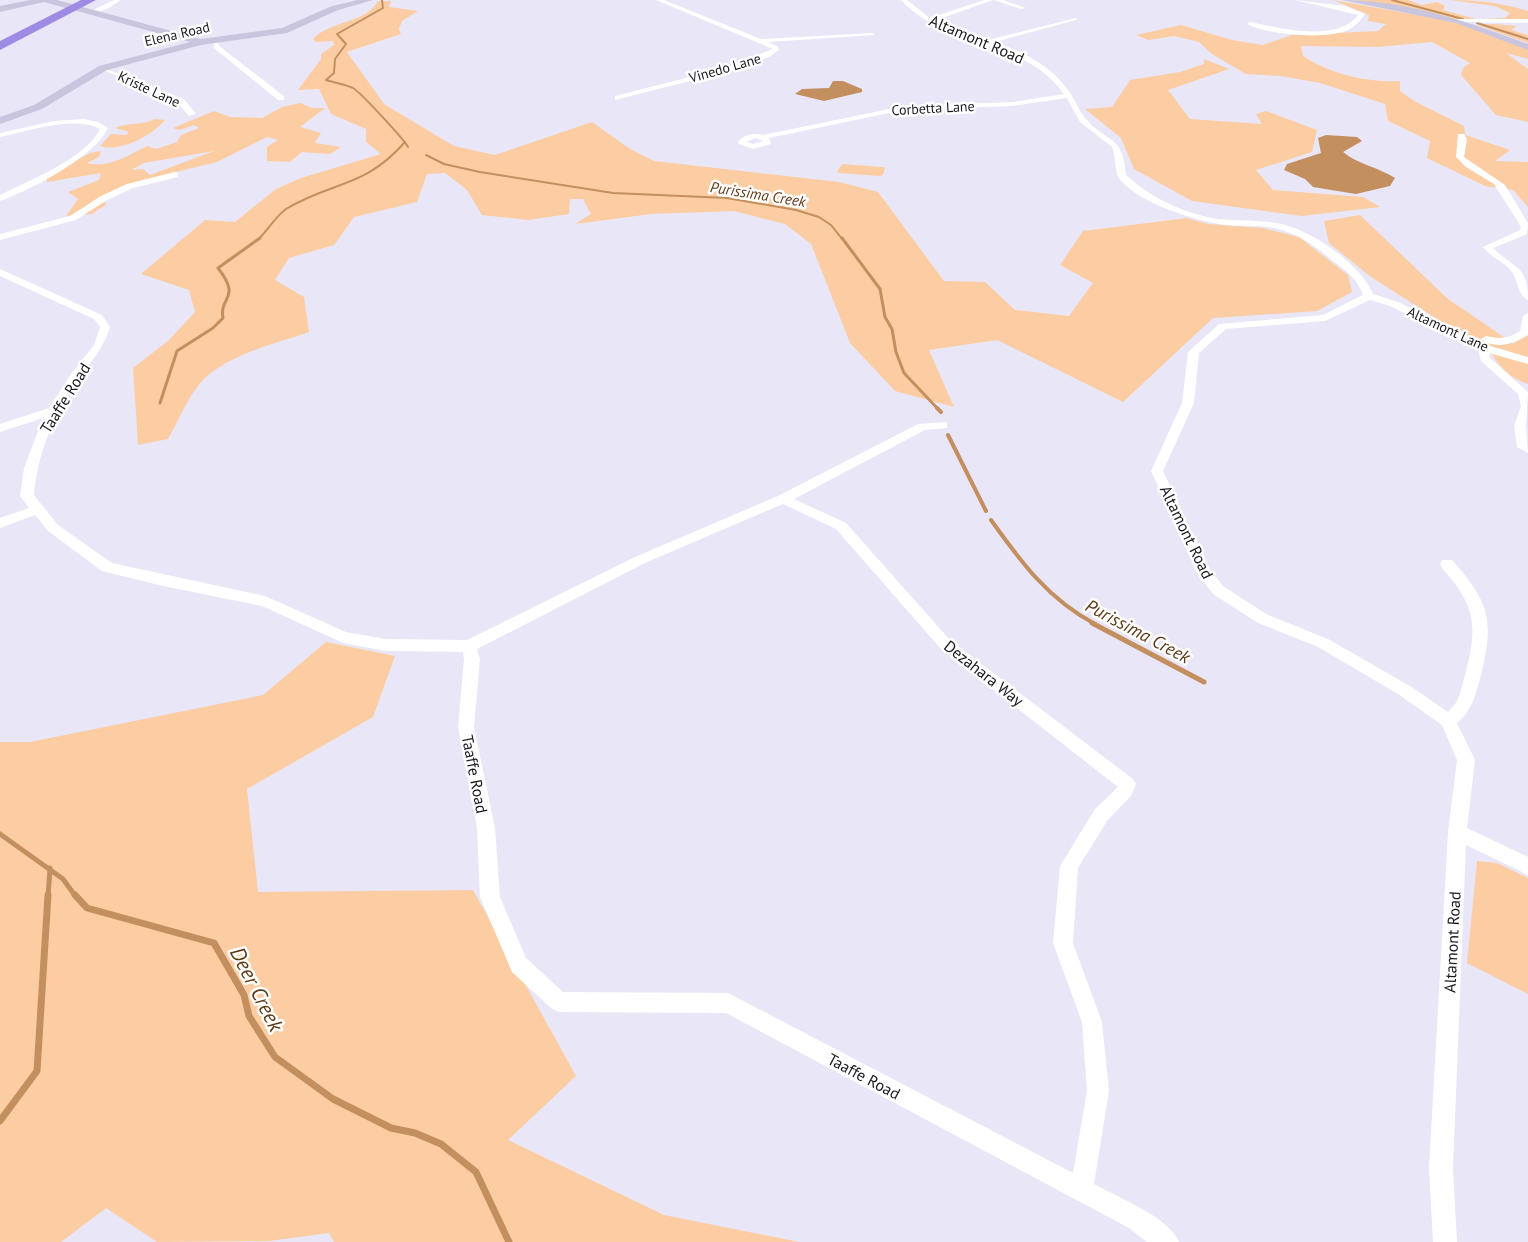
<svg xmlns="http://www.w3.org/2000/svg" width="1528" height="1242" viewBox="0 0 1528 1242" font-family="'PT Sans',sans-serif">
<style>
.green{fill:#fccda3;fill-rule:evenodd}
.water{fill:#c38f5f}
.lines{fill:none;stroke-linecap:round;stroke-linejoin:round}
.stream-far4{stroke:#c38f5f;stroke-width:2}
.stream-far3{stroke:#c38f5f;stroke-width:3}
.stream-far2{stroke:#c38f5f;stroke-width:4}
.stream-far1{stroke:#c38f5f;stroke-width:5}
.stream{stroke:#c38f5f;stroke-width:7}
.street{fill:#fff;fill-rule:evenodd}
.secondary{fill:#cac5de;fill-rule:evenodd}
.highway{fill:#9f8be4;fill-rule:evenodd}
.labels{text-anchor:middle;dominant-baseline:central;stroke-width:5;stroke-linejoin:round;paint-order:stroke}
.far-street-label{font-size:14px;fill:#1a191f;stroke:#fff}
.far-water-label{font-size:15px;font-style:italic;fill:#5d3a14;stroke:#fff}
.street-label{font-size:16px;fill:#1a191f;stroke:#fff}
.water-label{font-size:18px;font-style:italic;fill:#5d3a14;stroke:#fff}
.near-water-label{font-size:21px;font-style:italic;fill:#5d3a14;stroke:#fff}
</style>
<rect width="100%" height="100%" fill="#e9e6f7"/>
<path class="green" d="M1333 0 1451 21 1528 48V59L1506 53 1528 69V122L1496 115 1461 75 1463 68 1470 63 1432 42 1377 47 1301 46 1303 56C1330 74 1368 83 1400 81V91L1414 101 1464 126 1465 135 1510 150 1495 161 1528 162V207L1513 190 1485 186 1427 158 1430 141 1388 121 1385 104 1320 83 1280 76 1246 74 1212 54 1199 42 1174 36 1148 40 1136 35 1181 25 1232 40 1263 45 1292 35 1378 31 1386 24 1368 21 1369 15Z
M1355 0H1408L1422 5 1437 2 1445 6 1443 10 1483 21H1461Z
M1449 0C1476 0 1502 3 1528 11V21L1494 22 1484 19 1505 18 1510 13 1495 6Z
M378 1H391L389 7 418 11 402 21 399 29 401 34 347 52 384 104 454 146 495 155 592 122 630 149 654 161 839 182 878 192 944 281 985 282 1015 310 1069 316 1093 283 1060 265 1083 231 1187 218 1208 224 1263 228 1299 237 1348 275 1352 292 1317 311 1213 318 1123 402 997 340 929 350 954 407 895 391 850 343 811 244 785 224 734 211 651 214 575 224 591 214 583 199H570L569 214 528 220 482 215 467 190 445 173 427 174 417 202 354 217 334 245 289 258 275 280 304 297 309 332C277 343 238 352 211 373 191 387 180 419 168 439L138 445 133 368 169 340 195 312 189 290 141 274 205 220 235 222 276 189 301 178 381 154 366 142V129L331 114 319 89 298 90 321 59V54L334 45 333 41 316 42 313 39C331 20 365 24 378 1Z
M1493 24 1517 26 1511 30 1528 35V43L1477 25Z
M1204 59 1229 69 1168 90 1190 119 1262 124 1256 114 1266 111 1317 130 1312 152 1256 170 1273 190 1363 197 1380 207 1302 216 1192 201 1134 169 1121 138 1085 109 1112 107 1130 80 1180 72 1204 64Z
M300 103 312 108H325L300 127 321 133 315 143 341 147 330 154 302 152 290 162 267 161V147L278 140 267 137 217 162 143 180 100 199 107 204 92 214 66 216 78 199 68 192 99 180 101 173 47 182V176L90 153 101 151 99 157 87 163C109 169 128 155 147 146L156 149 177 142 181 135 199 128 194 125 179 130 173 128 214 111 230 117 262 118 282 107ZM214 151 150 175 143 169 131 170 144 163Z
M155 119 165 120C153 135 120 153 100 146L111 134 126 135 129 132 115 128C128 122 141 126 155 119Z
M842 164 882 167 885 168 883 175 880 176 839 173 837 172Z
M1360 215 1448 299 1514 344 1528 325V384C1513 380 1499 367 1492 354L1371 277 1329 243 1324 221Z
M326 642 395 656 373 717 247 789 258 892 473 890 576 1076 508 1140 664 1215 799 1242H334L329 1233 269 1241 157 1242 106 1208 61 1242H0V742H30L263 695Z
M1477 861 1497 863 1528 878V994L1467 963Z"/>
<path class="water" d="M833 81H843L862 89V92L824 101 795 94 802 89 829 88Z
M1326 135 1357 137 1362 141 1343 152C1359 165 1378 167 1395 178L1390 186 1356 194 1313 187 1305 179 1284 170 1287 164 1321 153 1318 138Z"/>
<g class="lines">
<path class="stream-far4" d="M382 0 383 8 337 34 346 44 335 59 334 73 326 80C335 83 345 84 353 88 360 92 403 138 408 147
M1392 0 1463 19
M1477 23 1528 39
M426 155 444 164 480 172 613 193 727 198 796 210 819 217 831 225 843 240
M258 240C268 230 275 217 286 209 333 181 365 188 405 142"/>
<path class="stream-far3" d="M842 238 880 289 885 317 892 329 896 352 904 373 938 409
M160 403 177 351 213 328 223 318C219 296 242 299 218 268L260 238"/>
<path class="stream-far2" d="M937 408 941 412
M948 435 986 511
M991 520C1021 562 1048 599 1095 624"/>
<path class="stream-far1" d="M1092 623 1204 682
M0 834 63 879 76 897
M48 897 50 868"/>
<path class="stream" d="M75 895 87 908 214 943 244 995 249 1016 275 1057 333 1099 391 1128 415 1133 441 1144 476 1172 509 1242
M0 1121 37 1071 48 895"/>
<path class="street" d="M114 0H121L107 9 92 14 89 12Z
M656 0H664L761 39 872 33 875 35 768 42 777 46 779 50 769 57 730 71 615 100V96L725 68 773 49Z
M901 0H907L930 18 984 0H993L934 21 988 40 1076 18V20L995 42C1023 52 1050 65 1068 90 1075 98 1078 110 1085 118 1107 144 1123 133 1126 175 1149 196 1177 210 1207 217 1230 222 1253 219 1276 223 1309 228 1360 263 1373 294L1398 302 1487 345 1528 357V364L1489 353 1490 358 1528 392 1526 426 1528 453 1517 447 1514 426 1521 406 1518 394 1481 361 1478 349 1390 306 1370 300 1325 321 1226 329 1199 353 1194 403 1163 471 1210 570 1223 586 1268 615 1328 639 1410 686 1448 712C1460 702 1461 689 1465 675 1478 626 1476 606 1442 568L1440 564 1442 560H1452C1492 605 1494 622 1480 679 1475 696 1472 711 1457 723L1475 760 1467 828 1528 857V875L1466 845 1453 1168 1457 1242H1433L1429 1168 1448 832 1457 760 1442 725 1398 694 1318 647 1258 623 1213 594 1197 572 1151 471 1182 403 1188 352 1219 324 1323 315 1363 295C1358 280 1346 270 1333 261 1318 248 1301 236 1282 230 1265 224 1245 227 1227 225 1199 222 1136 203 1119 178 1114 170 1116 156 1112 147L1080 122 1067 98 1013 106 904 110 769 138 771 144 753 149 739 144 738 142C745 134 753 133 763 135L904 106 1013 102 1064 94C1024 38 946 49 901 0ZM755 138 763 141 753 144 747 142Z
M994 0H1003L1026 8 1021 9Z
M1295 0 1345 6 1365 14C1360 21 1356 26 1348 30 1327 40 1268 35 1247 24L1250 22C1279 28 1338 43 1358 15Z
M1458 19H1528V23L1456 22Z
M213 39H217L219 46 284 96V100H278L214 48Z
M101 67 184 99 196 114 189 116 178 103 101 69Z
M84 119 98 122 108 128C96 156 29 191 0 201V195C28 181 87 158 100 129 75 115 27 131 0 137V133L54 121Z
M1458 134H1464L1467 139 1464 157 1505 185 1528 223 1527 234 1493 248C1514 269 1528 264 1528 300 1518 296 1518 281 1512 272 1504 261 1491 258 1483 247L1520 230 1521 227 1494 184 1466 167 1456 157Z
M175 172 178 173V177L133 188 107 200 76 220 0 240V234L70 216 101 196 127 184Z
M0 269 102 315 110 327C103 350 92 359 79 379 54 415 38 451 34 495L58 525 112 563 265 596 346 632 385 639 467 640 635 557 778 496 918 424 947 422V428L925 430 794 499 846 523 950 640 1133 779 1136 784 1131 796 1107 821 1078 868 1073 943 1102 1022 1109 1091 1094 1184C1117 1197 1169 1217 1179 1242H1147L1129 1228 726 1013 559 1012 552 1009 512 972 480 897 477 828 458 727 464 659 463 652 385 651 343 643 262 606 163 586 102 571 48 531 35 515 0 528V518L29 508 20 496 24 468 43 418 0 432V424L49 408 71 374 94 345 100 327 94 319 0 276ZM783 504 836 529 940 648 1118 787 1095 809 1060 866 1053 943 1082 1022 1087 1091 1073 1173 728 993 563 992 526 958 500 897 495 828 474 727 480 659 477 649 645 563Z
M1528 313V335C1514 344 1495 350 1481 339L1486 336C1500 339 1508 339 1520 331L1523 316Z"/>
<path class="secondary" d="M30 0H57L201 39 282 28 332 6 358 0H373L338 10 287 33 201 45 107 70 42 109 0 124V117L34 105 99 66 190 42 44 2 0 12V6Z
M1342 0C1405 0 1469 22 1528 44V50L1456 23Z"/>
<path class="highway" d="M81 0H96L0 50V41Z"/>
</g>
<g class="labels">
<g class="far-street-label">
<text transform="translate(177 34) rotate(-13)">Elena Road</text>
<text transform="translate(725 68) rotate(-16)">Vinedo Lane</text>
<text transform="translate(149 89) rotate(25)">Kriste Lane</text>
<text transform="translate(933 108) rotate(-3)">Corbetta Lane</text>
<text transform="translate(1448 329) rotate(25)">Altamont Lane</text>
</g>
<g class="far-water-label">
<text transform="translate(758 194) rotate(9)">Purissima Creek</text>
</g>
<g class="street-label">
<text transform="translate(977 39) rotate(23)">Altamont Road</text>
<text transform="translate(65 398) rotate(-58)">Taaffe Road</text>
<text transform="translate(1187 532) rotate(64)">Altamont Road</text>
<text transform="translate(984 673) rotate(38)">Dezahara Way</text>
<text transform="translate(475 774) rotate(79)">Taaffe Road</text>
<text transform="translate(1452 942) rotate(-87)">Altamont Road</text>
<text transform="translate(864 1076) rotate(28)">Taaffe Road</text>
</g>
<g class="water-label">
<text transform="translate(1138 631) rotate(28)">Purissima Creek</text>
</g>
<g class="near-water-label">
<text transform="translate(257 989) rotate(63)">Deer Creek</text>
</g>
</g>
</svg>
